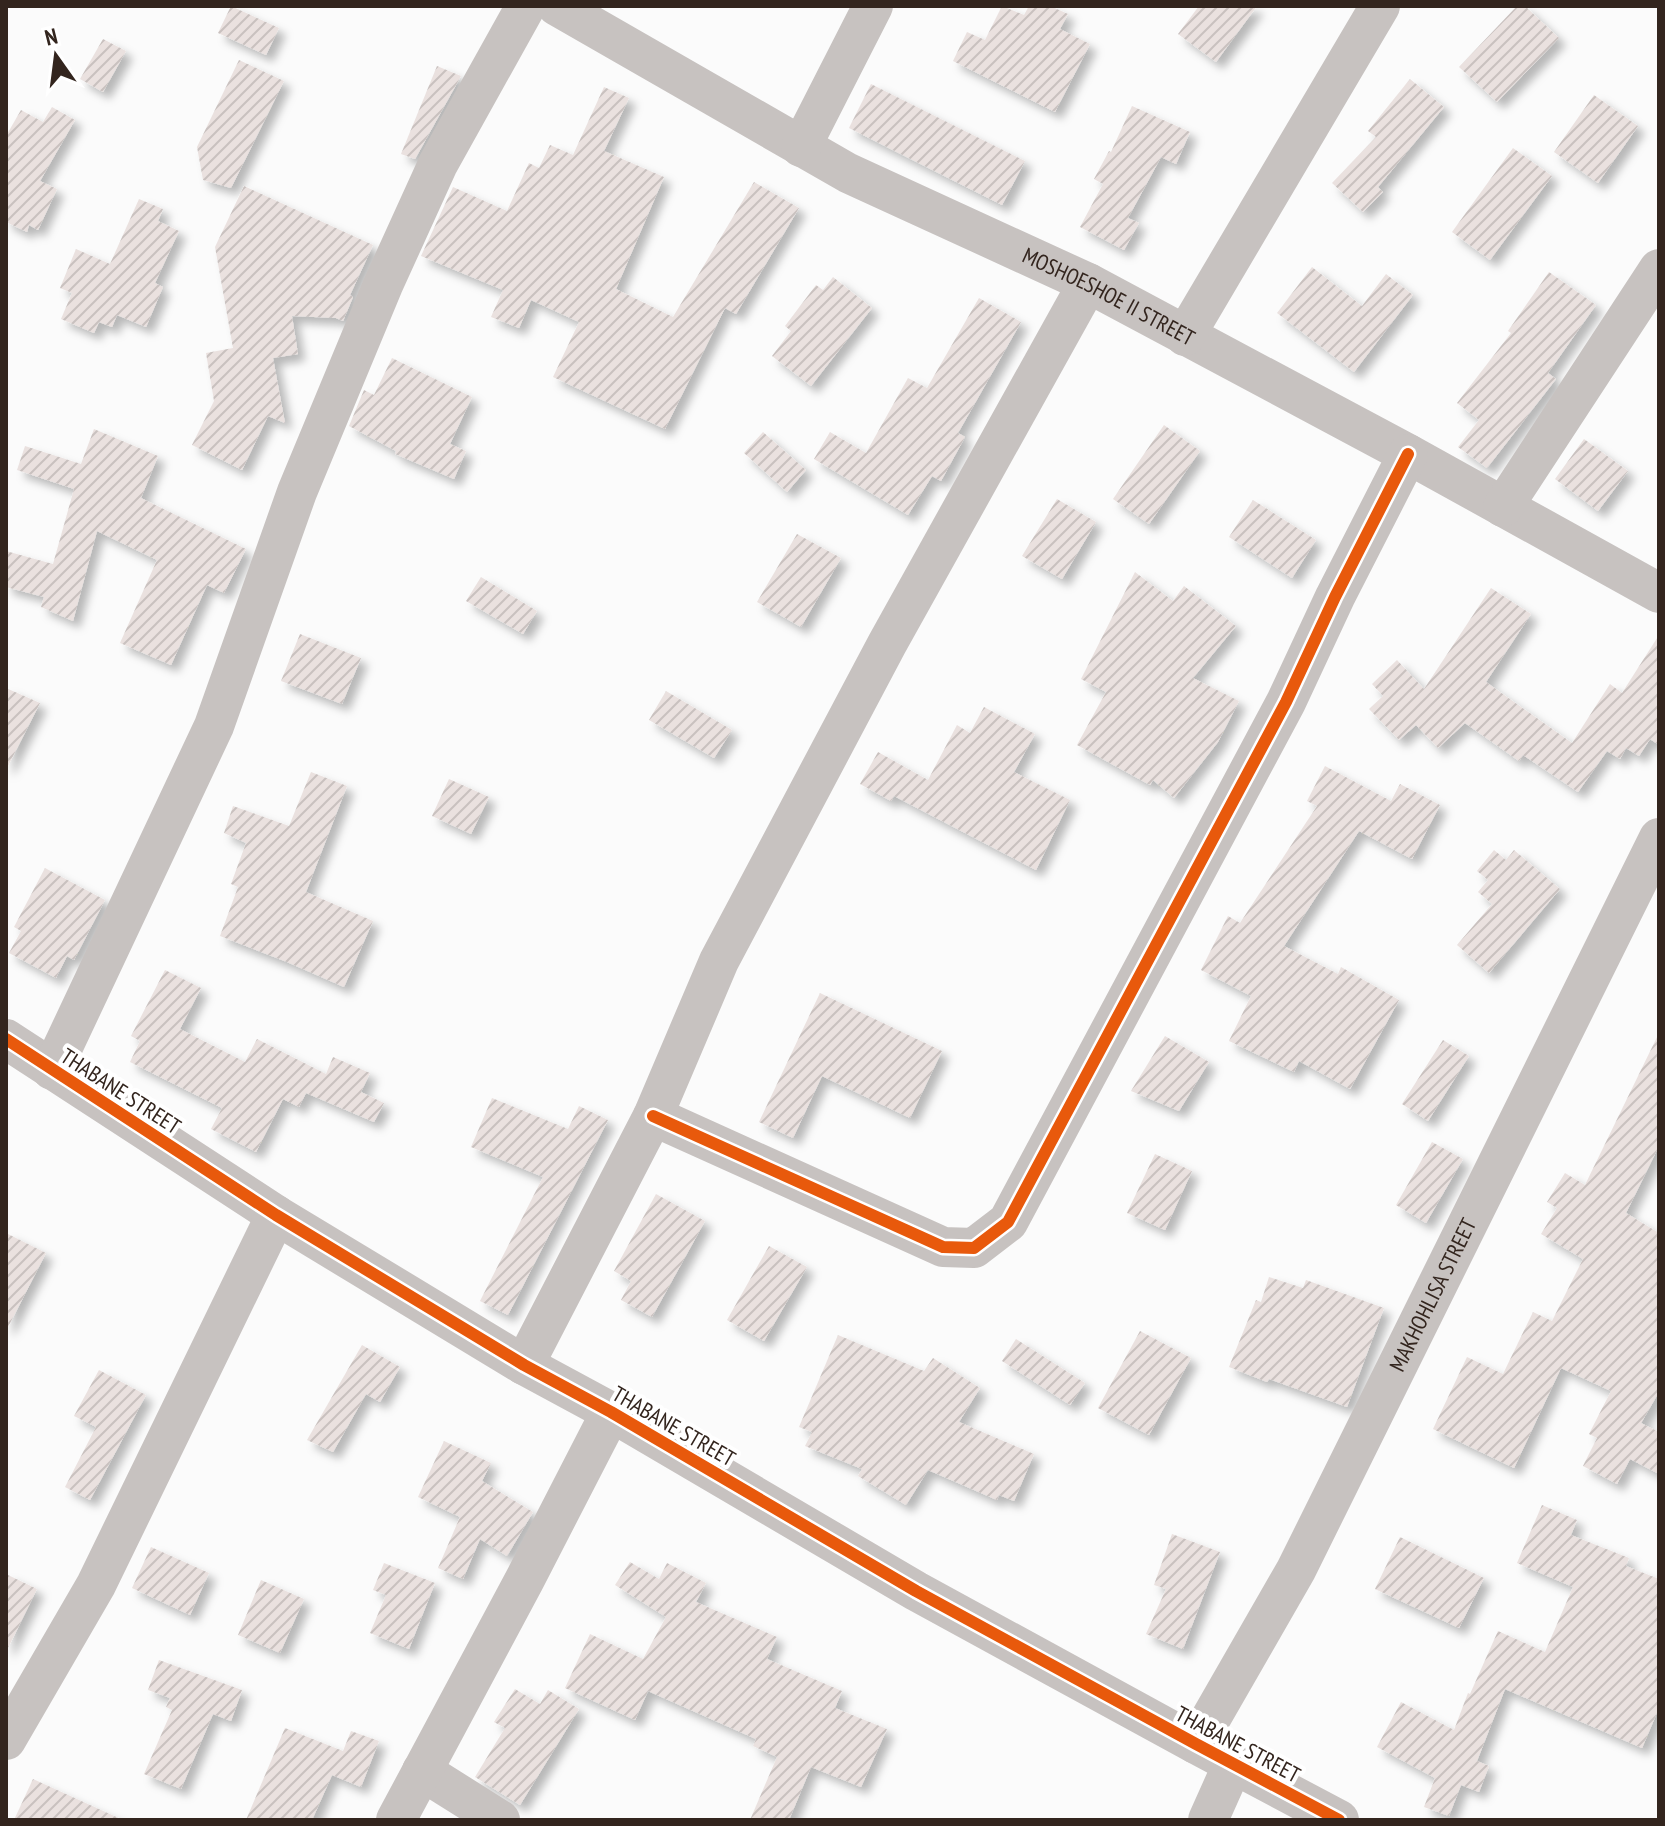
<svg xmlns="http://www.w3.org/2000/svg" width="1665" height="1826" viewBox="0 0 1665 1826" font-family="'PT Sans Narrow',sans-serif">
<style>
.building{fill:url(#building-hatch);filter:url(#shadow)}
.lines{fill:none;stroke-linecap:round;stroke-linejoin:round}
.minor{stroke:#c7c2c0;stroke-width:40}
.cycleway-casing{stroke:#fff;stroke-width:17}
.cycleway{stroke:#e8590c;stroke-width:12}
.labels{text-anchor:middle;dominant-baseline:central;stroke-width:8;stroke-linejoin:round;paint-order:stroke}
.street-label{font-size:22px;fill:#33251e;stroke:#fff}
</style>
<defs>
<pattern id="building-hatch" width="6" height="6" patternUnits="userSpaceOnUse" patternTransform="scale(2)"><rect width="6" height="6" fill="#eae1df"/><path d="M-1 1l2-2M0 6l6-6M5 7l2-2" fill="none" stroke="#c9c1bf"/></pattern>
<filter id="shadow"><feDropShadow dx="7" dy="7" stdDeviation="4" flood-color="#0004"/></filter>
</defs>
<rect width="100%" height="100%" fill="#fbfbfb"/>
<path class="building" d="M231 6 279 28 266 55 218 33Z
M1002 6 1024 15 1029 6H1050L1068 14 1060 29 1090 44 1055 112 953 61 967 32 985 40Z
M1199 6H1257L1216 62 1178 34Z
M1517 6H1525L1559 38 1497 102 1459 67Z
M103 39 126 51 103 92 80 79Z
M239 60 284 81 231 188 203 180 197 147Z
M437 66 461 76 415 159 401 154Z
M1410 79 1444 107 1378 187 1383 192 1363 212 1332 183 1376 137 1368 131Z
M871 84 1025 161 1002 205 849 128Z
M604 87 629 98 604 151 664 177 616 289 673 317 754 182 799 208 736 314 725 308 665 429 553 377 579 322 531 300 519 328 491 317 503 290 421 256 453 187 507 211 529 163 539 168 550 145 573 155Z
M1594 95 1638 126 1598 183 1554 152Z
M1132 106 1190 132 1176 164 1161 157 1128 218 1139 223 1124 250 1080 227 1103 184 1094 179 1109 151 1111 152Z
M52 107 75 120 40 181 57 189 38 230 29 225 27 232 6 222V136L21 110 43 122Z
M1513 148 1552 176 1490 260 1452 232Z
M244 186 373 245 350 295 353 297 343 321 336 318 292 316 298 354 273 358 285 423 268 416 242 470 192 445 214 401 206 353 233 348 215 247Z
M139 199 163 209 158 221 179 231 155 283 163 287 146 327 117 315 112 327 99 322 94 333 61 319 72 293 60 288 76 249 110 264Z
M1312 267 1362 306 1386 274 1413 295 1354 372 1277 313Z
M1549 272 1596 305 1548 373 1556 379 1487 468 1458 447 1479 420 1457 403 1511 333 1508 331Z
M833 277 872 308 811 386 772 356 791 331 785 326 816 285 823 290Z
M979 298 1021 322 958 433 965 437 941 481 932 476 908 515 814 459 830 432 866 453 908 378 927 388Z
M392 358 472 397 450 444 466 451 454 479 395 454 396 451 349 426 364 390 374 395Z
M1164 425 1200 451 1149 524 1113 499Z
M94 429 158 456 141 498 246 549 224 593 207 585 171 665 120 643 157 560 97 531 73 621 41 607 44 597 6 587V551L53 564 74 489 17 470 25 446 81 464Z
M763 432 806 470 787 492 744 453Z
M1584 439 1628 471 1598 511 1555 479Z
M1057 499 1096 522 1062 579 1022 556Z
M1253 500 1316 540 1292 578 1229 537Z
M797 534 841 558 801 627 757 602Z
M1135 572 1173 601 1184 586 1236 626 1193 678 1239 701 1218 742 1174 798 1153 780 1150 785 1077 745 1106 692 1081 679Z
M481 577 537 611 523 634 466 601Z
M1491 588 1531 614 1486 682 1572 743 1610 684 1622 693 1659 635V745L1650 739 1639 756 1626 748 1620 759 1607 751 1578 792 1523 755 1519 761 1465 723 1438 748 1416 725 1399 740 1369 709 1383 696 1372 684 1397 660 1424 689Z
M300 634 361 658 342 704 281 681Z
M6 688 40 703 6 770Z
M666 691 732 730 714 758 649 720Z
M984 707 1035 734 1014 772 1070 800 1036 870 894 796 891 801 860 784 878 752 928 780 957 725 970 733Z
M1325 766 1391 801 1400 784 1440 805 1412 859 1359 831 1284 946 1338 974 1341 967 1399 1000 1350 1089 1299 1061 1294 1072 1229 1041 1251 996 1201 970 1228 916 1240 923 1317 806 1307 801Z
M311 772 347 786 306 892 373 921 344 987 287 962 220 936 238 887 231 884 246 843 224 833 233 806 289 826Z
M449 779 489 797 471 834 432 816Z
M1494 850 1506 860 1514 850 1560 889 1489 973 1457 945 1492 904 1478 892 1488 880 1477 871Z
M45 868 105 900 74 960 67 956 56 978 9 953 21 931 14 927Z
M165 970 201 988 180 1029 245 1062 257 1039 326 1074 333 1057 370 1073 361 1092 384 1103 374 1122 306 1093 299 1107 283 1099 256 1152 211 1129 222 1108 130 1062 140 1041 131 1036Z
M820 993 942 1051 910 1118 822 1076 793 1138 759 1122Z
M1659 1033V1146L1626 1213 1659 1233V1392L1641 1423 1659 1432V1474L1630 1459 1617 1484 1583 1466 1597 1438 1589 1434 1611 1391 1561 1368 1514 1468 1433 1429 1467 1357 1503 1374 1533 1312 1552 1321 1583 1259 1541 1234 1557 1208 1547 1202 1565 1173 1585 1185Z
M1165 1036 1209 1062 1179 1111 1131 1091Z
M1443 1040 1469 1056 1428 1121 1402 1104Z
M492 1098 568 1129 579 1106 608 1120 508 1315 480 1301 543 1177 471 1147Z
M1432 1142 1463 1159 1426 1223 1396 1205Z
M1155 1154 1192 1171 1165 1230 1127 1213Z
M656 1194 705 1221 652 1317 621 1300 631 1281 614 1271Z
M6 1233 46 1253 6 1331Z
M769 1246 807 1267 764 1341 727 1320Z
M1269 1277 1303 1288 1306 1280 1384 1308 1347 1407 1269 1379 1267 1382 1229 1367 1256 1300 1261 1302Z
M1140 1331 1191 1358 1149 1435 1098 1408Z
M838 1335 924 1371 933 1358 980 1388 959 1422 1034 1454 1014 1501 999 1495 997 1500 928 1470 906 1505 858 1476 862 1469 805 1446 812 1432 799 1427Z
M1016 1339 1085 1383 1070 1405 1002 1361Z
M362 1345 400 1367 380 1402 366 1394 333 1452 307 1440Z
M99 1370 146 1395 90 1500 65 1487 96 1427 74 1416Z
M444 1441 491 1463 482 1481 533 1512 507 1556 480 1539 463 1579 438 1568 460 1517 418 1497Z
M1542 1505 1577 1520 1571 1535 1629 1558 1626 1566 1659 1579V1708L1642 1748 1505 1689 1477 1761 1489 1766 1479 1792 1461 1785 1449 1816 1424 1807 1435 1778 1377 1747 1401 1702 1454 1730 1468 1693 1470 1694 1498 1631 1545 1652 1573 1587 1517 1563Z
M1172 1534 1220 1552 1183 1649 1146 1634 1166 1589 1154 1585Z
M1400 1537 1484 1578 1459 1628 1375 1589Z
M151 1547 209 1573 190 1615 132 1588Z
M630 1562 659 1579 667 1563 706 1583 696 1602 777 1637 767 1659 842 1691 835 1708 887 1729 861 1787 811 1767 789 1820H750L777 1757 753 1746 756 1739 648 1691 635 1720 565 1688 590 1634 643 1659 666 1617 615 1585Z
M384 1563 435 1583 409 1649 370 1633 386 1595 373 1590Z
M6 1574 37 1589 6 1652Z
M261 1580 304 1599 280 1653 238 1635Z
M159 1660 242 1690 231 1721 213 1714 181 1789 144 1774 172 1710 166 1707 170 1698 148 1690Z
M515 1689 540 1704 548 1690 579 1709 520 1805 475 1777 505 1728 494 1722Z
M285 1728 343 1751 351 1731 379 1741 361 1787 332 1775 312 1820H246Z
M33 1779 123 1820H14Z"/>
<g class="lines">
<g class="minor">
<path id="s1" d="M557 6 848 173 1088 283 1408 454 1659 593"/>
<path d="M801 147 873 6"/>
<path d="M1185 336 1380 6"/>
<path d="M1503 507 1659 269"/>
<path d="M6 1039 276 1215 524 1365 611 1412 916 1591 1196 1744 1339 1820"/>
<path d="M52 1070 214 726 297 492 383 285 438 164 526 6"/>
<path d="M653 1116 943 1247 974 1248 1008 1222 1286 702 1335 597 1408 454"/>
<path d="M524 1365 653 1116 719 961 887 644 1088 283"/>
<path d="M6 1740 96 1585 276 1215"/>
<path id="s2" d="M1196 1744 1296 1570 1659 838"/>
<path d="M422 1771 500 1820"/>
<path d="M396 1820 525 1579 611 1412"/>
<path d="M1208 1820 1233 1764"/>
</g>
<g class="cycleway-casing">
<path id="cycleway" d="M6 1039 276 1215 524 1365 611 1412 916 1591 1196 1744 1339 1820
M653 1116 943 1247 974 1248 1008 1222 1286 702 1335 597 1408 454"/>
</g>
<use href="#cycleway" class="cycleway"/>
</g>
<g class="labels">
<g class="street-label">
<text stroke="none"><textPath href="#s1" startOffset="624">MOSHOESHOE II STREET</textPath></text>
<text transform="translate(121 1091) rotate(33)">THABANE STREET</text>
<text stroke="none"><textPath href="#s2" startOffset="508">MAKHOHLISA STREET</textPath></text>
<text transform="translate(674 1426) rotate(30)">THABANE STREET</text>
<text transform="translate(1238 1744) rotate(28)">THABANE STREET</text>
</g>
</g>
<rect width="1665" height="1826" fill="none" stroke="#33251e" stroke-width="16"/>
<g transform="translate(56 56) rotate(346)" stroke="#ffffff" stroke-width="6" paint-order="stroke">
<path d="M0-6L14 30L0 20L-14 30Z" fill="#33251e"/>
<text y="-12" font-size="22" font-weight="bold" text-anchor="middle" fill="#33251e">N</text>
</g>
</svg>
